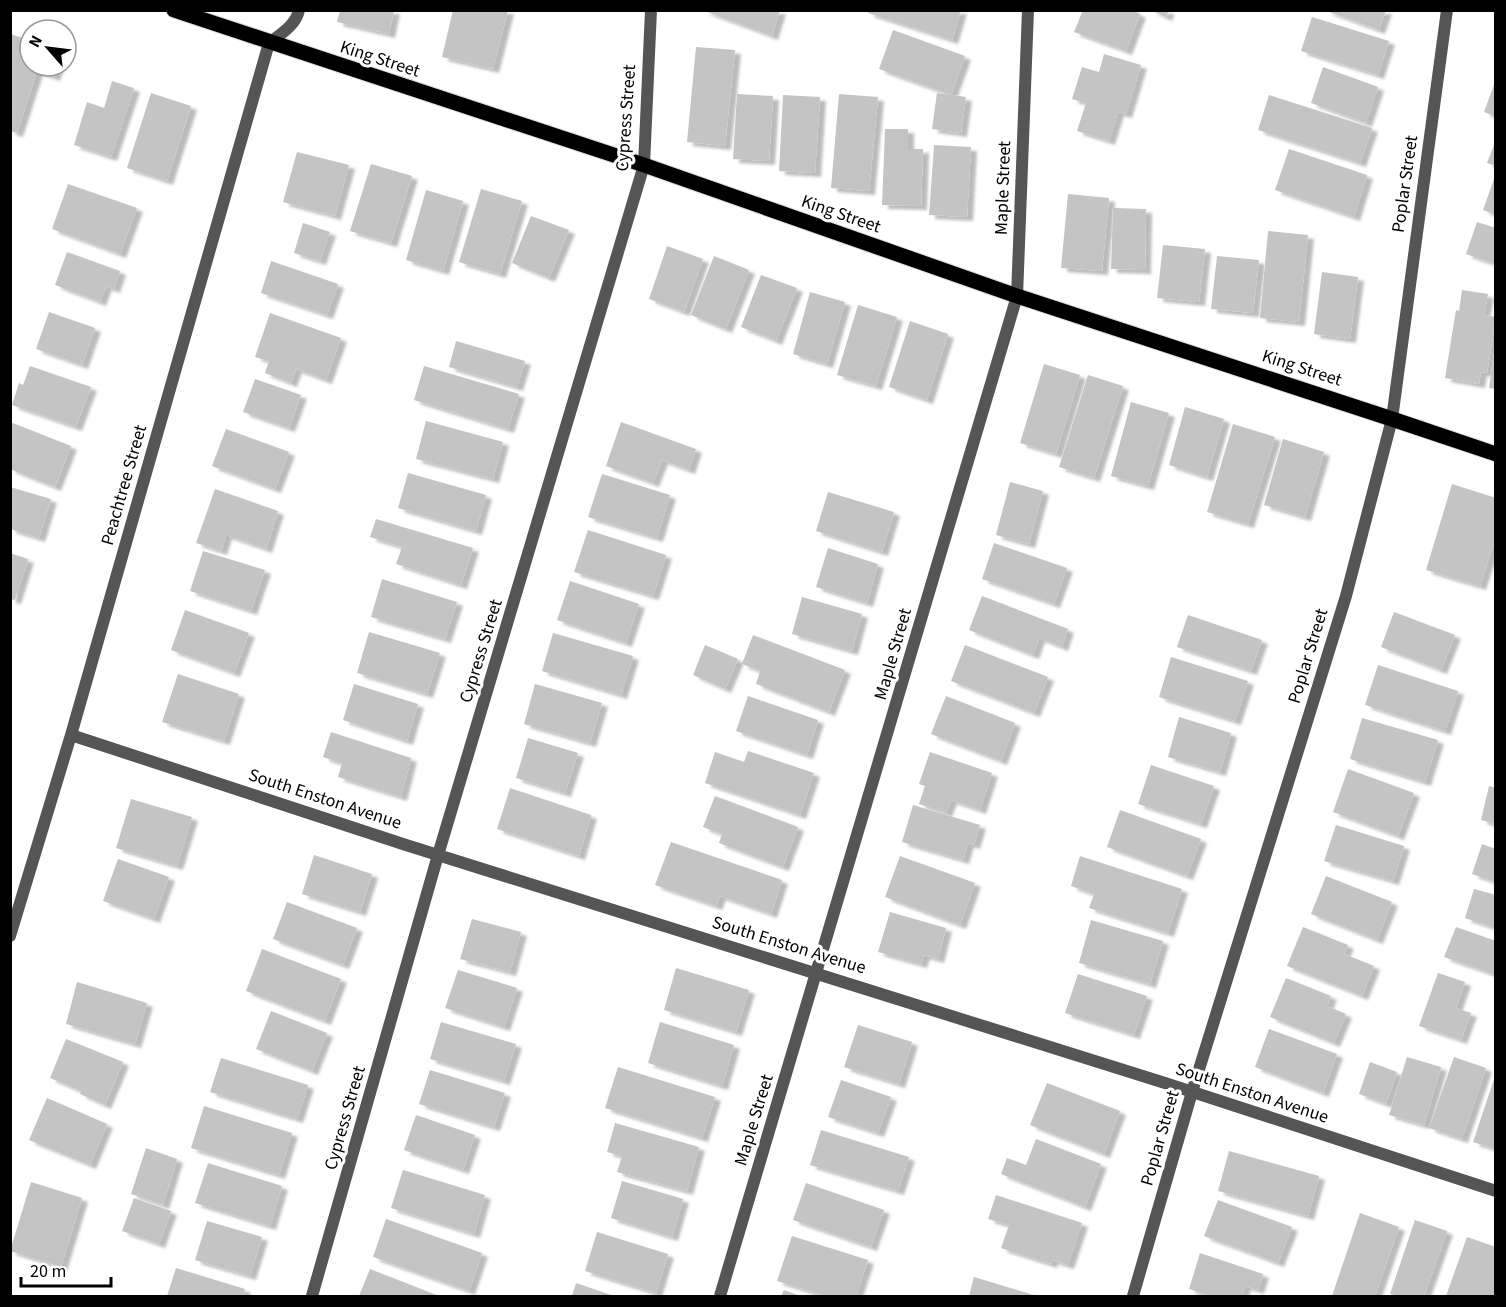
<svg xmlns="http://www.w3.org/2000/svg" width="1506" height="1307" viewBox="0 0 1506 1307" font-family="'Source Sans 3',sans-serif">
<style>
.building{fill:#c4c4c4;filter:url(#shadow)}
.lines{fill:none;stroke-linecap:round;stroke-linejoin:round}
.primary-casing{stroke:#dbdbdb;stroke-width:17}
.street{stroke:#555;stroke-width:12}
.primary{stroke:#000;stroke-width:15}
.labels{text-anchor:middle;dominant-baseline:central;stroke-width:6;stroke-linejoin:round;paint-order:stroke}
.street-label{font-size:18px;fill:#000;stroke:#fff}
</style>
<defs>
<filter id="shadow"><feDropShadow dx="6" dy="4" stdDeviation="1.5" flood-color="#0004"/></filter>
</defs>
<rect width="100%" height="100%" fill="#fff"/>
<path class="building" d="M340 10H394L389 34 337 22Z
M453 10H508L493 69 442 57Z
M702 10H780L772 36Z
M869 10H961L952 40 868 13Z
M1083 10H1132L1140 14 1126 51 1074 32Z
M1150 10H1169L1166 17Z
M1324 10H1386L1379 30Z
M1312 17 1389 41 1378 75 1301 51Z
M893 30 965 56 951 95 879 69Z
M10 34 30 40V66H58L54 77 37 71 17 133 10 131Z
M696 47 735 50 725 146 687 142Z
M1104 54 1141 65 1126 114 1118 112 1109 141 1077 131 1086 103 1072 99 1082 67 1099 72Z
M1323 67 1378 87 1366 123 1311 103Z
M112 81 134 88 111 157 74 145 87 102 104 108Z
M1495 82H1496V117L1484 112Z
M151 93 191 106 167 181 127 168Z
M937 93 966 97 961 133 932 129Z
M737 94 773 96 769 161 733 159Z
M839 94 878 97 869 191 831 188Z
M783 95 820 97 815 173 779 171Z
M1269 95 1372 128 1360 163 1258 130Z
M885 129H908V149H923L921 206 882 205Z
M1495 142H1496V166L1487 163Z
M934 145 971 147 967 217 929 215Z
M1289 149 1367 175 1354 217 1275 190Z
M297 152 349 165 335 216 283 202Z
M371 164 412 176 391 243 350 231Z
M1495 176H1496V215L1483 210Z
M68 184 137 208 120 254 52 229Z
M481 189 522 201 500 274 459 262Z
M426 190 463 201 443 271 406 260Z
M1068 194 1109 198 1102 271 1061 268Z
M1113 208 1146 209 1145 270 1111 269Z
M531 216 569 230 549 278 512 263Z
M1477 222 1496 228V264L1466 254Z
M303 223 330 232 320 261 294 253Z
M1268 231 1308 235 1299 322 1260 318Z
M1163 245 1205 249 1199 302 1157 298Z
M667 246 703 259 684 312 649 299Z
M67 252 120 271 114 289 106 286 100 302 55 285Z
M714 256 749 270 726 329 691 315Z
M1217 256 1259 260 1253 313 1211 309Z
M271 261 338 284 327 315 261 293Z
M1322 272 1358 277 1350 339 1314 334Z
M761 275 797 288 776 341 741 327Z
M1462 290 1488 294 1484 315 1496 317 1487 373 1481 372 1479 384 1445 378 1456 310 1459 311Z
M810 292 845 302 827 364 793 354Z
M858 305 897 317 876 386 837 375Z
M49 312 95 328 82 365 36 349Z
M270 313 341 338 326 380 296 369 291 383 265 373 269 361 255 357Z
M910 321 948 334 927 400 889 387Z
M456 341 525 361 517 387 449 367Z
M1494 353H1496V389L1489 388Z
M1044 364 1080 375 1056 454 1020 443Z
M30 366 91 387 76 427 12 405 19 383 23 385Z
M424 366 519 394 508 429 414 400Z
M1088 375 1123 386 1094 478 1059 467Z
M255 379 301 395 289 428 243 412Z
M1131 402 1169 413 1148 486 1111 476Z
M1185 407 1224 419 1207 477 1169 465Z
M426 421 503 442 493 479 416 459Z
M10 422 71 446 55 487 10 469Z
M621 422 696 449 689 470 662 460 653 483 606 466Z
M1233 424 1275 437 1248 524 1207 512Z
M226 429 289 452 275 489 212 466Z
M1283 439 1324 452 1305 517 1264 505Z
M408 473 486 495 476 531 398 508Z
M602 474 670 495 657 538 588 517Z
M1010 482 1043 491 1029 544 996 535Z
M1452 484 1496 498V536L1480 586 1426 570Z
M10 487 51 499 39 538 10 529Z
M215 489 278 511 266 549 226 535 221 551 196 543Z
M828 492 894 512 882 552 816 531Z
M376 519 473 548 461 585 396 564 402 547 370 537Z
M588 530 666 555 653 596 574 572Z
M994 543 1067 568 1054 604 982 579Z
M828 548 878 564 867 603 816 587Z
M203 551 265 570 251 611 190 591Z
M10 553 28 559 15 600 10 599Z
M382 579 457 602 445 639 371 617Z
M570 581 639 604 626 643 557 620Z
M982 596 1068 629 1062 647 1039 638 1033 655 969 630Z
M802 597 862 614 852 651 792 634Z
M185 610 249 633 234 673 171 650Z
M1394 612 1455 635 1441 670 1381 647Z
M1188 615 1262 640 1251 671 1177 647Z
M369 632 440 653 427 694 357 673Z
M553 633 633 656 621 695 542 671Z
M753 635 845 670 829 712 756 684 760 671 742 664Z
M705 645 738 659 725 689 693 675Z
M965 645 1048 677 1034 713 951 681Z
M1171 657 1248 681 1235 721 1159 697Z
M1378 665 1458 691 1445 731 1365 705Z
M178 674 239 694 224 741 162 722Z
M354 684 418 704 407 741 343 720Z
M535 684 602 703 590 743 524 724Z
M748 696 818 720 807 755 736 731Z
M946 696 1015 723 1001 761 931 734Z
M1179 717 1231 733 1220 772 1168 757Z
M1362 718 1438 740 1425 782 1350 759Z
M331 732 411 758 401 797 338 777 342 763 323 757Z
M528 738 578 753 565 793 516 778Z
M748 751 814 773 800 815 705 783 715 752 744 762Z
M930 752 992 773 980 810 951 800 946 813 919 804 925 786 919 784Z
M1151 765 1214 786 1201 824 1138 804Z
M1348 769 1414 793 1398 836 1333 812Z
M1489 786 1496 788V824L1481 820Z
M510 788 591 815 579 856 497 829Z
M715 796 798 827 783 867 719 843 722 834 703 827Z
M131 799 192 817 177 866 116 848Z
M913 805 980 825 974 845 968 843 963 860 902 842Z
M1120 810 1201 839 1187 876 1107 847Z
M1336 825 1404 846 1393 881 1324 861Z
M671 842 782 880 771 914 720 896 716 906 655 885Z
M1482 844 1496 849V882L1472 874Z
M314 855 372 874 360 912 302 894Z
M900 856 975 883 960 925 885 897Z
M1080 856 1182 889 1168 933 1089 908 1094 894 1071 886Z
M118 859 169 877 154 919 103 901Z
M1326 876 1392 902 1377 940 1311 914Z
M1474 889 1496 895V928L1465 918Z
M287 902 357 928 343 965 273 939Z
M890 912 946 928 938 959 924 955 921 964 878 952Z
M472 919 521 932 510 972 460 959Z
M1091 920 1163 941 1150 984 1079 963Z
M1303 927 1348 945 1344 954 1374 966 1362 996 1287 966Z
M1456 927 1496 941V975L1444 957Z
M262 949 341 979 325 1021 246 991Z
M676 968 749 990 736 1032 664 1010Z
M458 970 517 988 504 1027 445 1008Z
M1438 973 1465 982 1456 1008 1471 1013 1461 1040 1419 1026Z
M1078 974 1147 996 1134 1035 1065 1013Z
M1286 978 1331 996 1327 1006 1346 1014 1334 1043 1270 1017Z
M77 982 147 1003 135 1044 66 1024Z
M271 1011 327 1033 312 1071 256 1049Z
M441 1022 516 1044 504 1081 430 1059Z
M660 1022 734 1045 722 1086 648 1063Z
M858 1025 912 1042 899 1084 844 1067Z
M1269 1029 1337 1054 1323 1093 1255 1067Z
M66 1039 123 1062 105 1105 80 1094 81 1091 50 1078Z
M1407 1057 1441 1067 1424 1125 1389 1115Z
M1454 1057 1486 1068 1462 1139 1429 1128Z
M221 1058 308 1085 297 1119 210 1092Z
M1370 1062 1397 1072 1386 1104 1359 1094Z
M618 1067 715 1097 702 1138 605 1108Z
M430 1070 505 1093 494 1127 419 1104Z
M1495 1076H1496V1149L1473 1142Z
M841 1080 891 1097 878 1133 828 1117Z
M1047 1083 1120 1111 1104 1154 1030 1125Z
M47 1098 107 1124 90 1165 29 1140Z
M204 1106 292 1133 279 1175 191 1148Z
M416 1115 475 1135 463 1170 404 1150Z
M615 1123 699 1147 687 1191 617 1172 622 1156 607 1152Z
M821 1130 909 1157 898 1191 810 1165Z
M1036 1139 1101 1164 1085 1207 1001 1174 1007 1158 1026 1165Z
M146 1148 177 1159 163 1205 131 1194Z
M1229 1151 1319 1176 1308 1216 1218 1191Z
M208 1163 282 1186 270 1226 195 1203Z
M403 1170 485 1195 474 1234 391 1208Z
M622 1181 683 1199 672 1237 611 1218Z
M31 1182 82 1198 61 1267 10 1251Z
M806 1183 884 1210 871 1247 793 1220Z
M996 1195 1082 1223 1068 1265 1052 1260 1051 1264 1001 1248 1009 1225 988 1219Z
M134 1198 171 1211 159 1244 122 1231Z
M1218 1200 1292 1227 1278 1263 1204 1236Z
M1360 1213 1399 1227 1375 1296H1332Z
M386 1219 482 1253 469 1291 373 1257Z
M1415 1220 1447 1231 1424 1296H1398L1390 1294Z
M207 1221 262 1237 250 1276 195 1260Z
M597 1232 668 1254 656 1293 585 1271Z
M792 1236 868 1260 856 1296H826L777 1281Z
M1467 1237 1496 1247V1290L1493 1296H1446Z
M1200 1253 1263 1274 1258 1290 1245 1286 1242 1296H1211L1189 1289Z
M176 1268 245 1289 243 1296H167Z
M370 1269 439 1296H359Z
M974 1277 1037 1296H969Z
M576 1283 614 1296H572Z
M784 1290 800 1296H781Z"/>
<g class="lines">
<g class="primary-casing">
<path id="primary" d="M174 10 644 165 1017 296 1392 419 1496 454"/>
</g>
<path class="street" d="M71 735 406 845 1165 1083 1496 1191
M10 936 71 735 269 43C281 34 296 25 299 10
M312 1296 438 855 644 165 651 10
M720 1296 1017 296 1028 10
M1133 1296 1192 1092 1346 596 1392 419 1447 10"/>
<use href="#primary" class="primary"/>
</g>
<g class="labels">
<g class="street-label">
<text transform="translate(380 59) rotate(18)">King Street</text>
<text transform="translate(626 118) rotate(-86)">Cypress Street</text>
<text transform="translate(1405 184) rotate(-82)">Poplar Street</text>
<text transform="translate(1003 188) rotate(-88)">Maple Street</text>
<text transform="translate(841 214) rotate(19)">King Street</text>
<text transform="translate(1302 368) rotate(18)">King Street</text>
<text transform="translate(124 485) rotate(-74)">Peachtree Street</text>
<text transform="translate(481 651) rotate(-73)">Cypress Street</text>
<text transform="translate(893 654) rotate(-74)">Maple Street</text>
<text transform="translate(1308 656) rotate(-73)">Poplar Street</text>
<text transform="translate(325 799) rotate(18)">South Enston Avenue</text>
<text transform="translate(789 945) rotate(17)">South Enston Avenue</text>
<text transform="translate(1252 1093) rotate(18)">South Enston Avenue</text>
<text transform="translate(345 1118) rotate(-74)">Cypress Street</text>
<text transform="translate(754 1120) rotate(-73)">Maple Street</text>
<text transform="translate(1160 1138) rotate(-74)">Poplar Street</text>
</g>
</g>
<rect width="1506" height="1307" fill="none" stroke="#000000" stroke-width="24"/>
<g transform="translate(48 48) rotate(298)"><circle r="28" fill="#ffffff" stroke="#999999" stroke-width="1.5"/>
<path d="M0-4.5L10 22L0 15L-10 22Z" fill="#000000"/>
<text y="-9" font-size="16" font-weight="bold" text-anchor="middle" fill="#000000">N</text>
</g>
<path d="M21 1277v9h90v-9" fill="none" stroke="#000000" stroke-width="3"/>
<text x="30" y="1277" font-size="18" fill="#000000" stroke="#ffffff" stroke-width="4.5" paint-order="stroke">20 m</text>
</svg>
